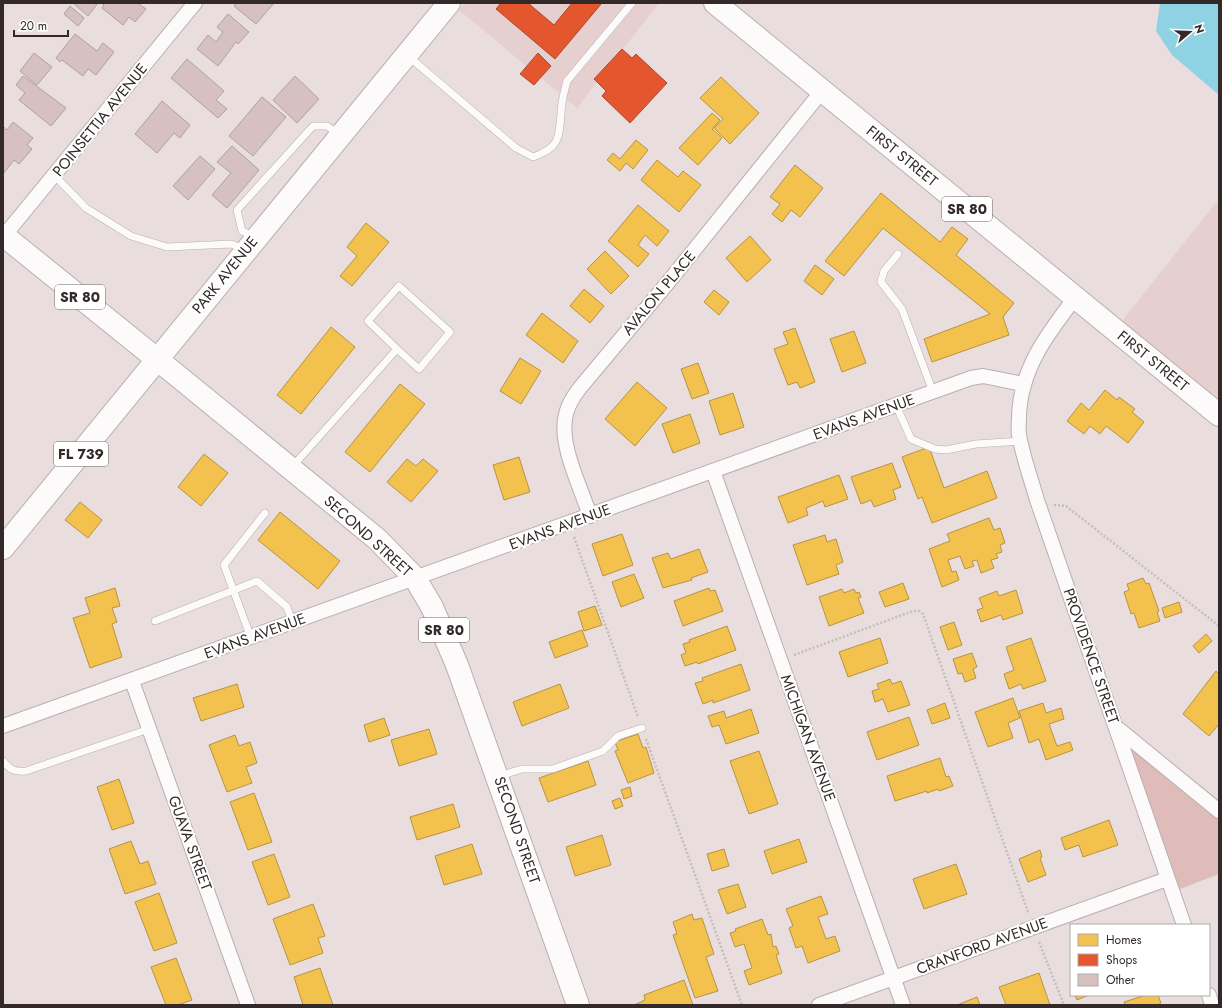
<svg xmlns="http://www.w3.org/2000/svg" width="1222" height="1008" viewBox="0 0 1222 1008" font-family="Jost,sans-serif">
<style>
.built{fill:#e6d0cf}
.green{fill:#dfbbba}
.water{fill:#8fd2e3}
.homes{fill:#f2c14e;stroke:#b89343}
.shops{fill:#e4572e;stroke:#af492c}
.building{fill:#d6c0c0;stroke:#aba2a2}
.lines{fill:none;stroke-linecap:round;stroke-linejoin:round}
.service-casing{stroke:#b9afae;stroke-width:8}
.minor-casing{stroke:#b9afae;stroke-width:16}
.primary-casing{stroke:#b9afae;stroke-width:24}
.path{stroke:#c3bfbe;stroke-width:2.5;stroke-dasharray:2 2;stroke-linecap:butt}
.service{stroke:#fcfafa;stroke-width:7}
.minor{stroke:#fcfafa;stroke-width:14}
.primary{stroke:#fcfafa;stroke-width:22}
.labels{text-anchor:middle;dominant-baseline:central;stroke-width:4;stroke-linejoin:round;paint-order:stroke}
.shield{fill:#fff;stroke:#706968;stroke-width:1}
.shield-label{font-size:14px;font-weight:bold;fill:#322928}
.street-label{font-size:15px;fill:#322928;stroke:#fff}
</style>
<rect width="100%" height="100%" fill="#e9dddd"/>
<path class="built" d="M465 3H659L577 108 459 10Z
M1219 199V402L1121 322Z"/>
<path class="green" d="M1116 727 1219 811V874L1172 892Z"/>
<path class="water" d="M1160 3H1219V95L1172 55 1156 31Z"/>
<path class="homes" d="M721 77 759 113 730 144 714 128 723 119 700 98Z
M712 113 720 120 712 129 722 138 698 165 679 148Z
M636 140 648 150 633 169 626 163 620 171 607 160 613 153 620 159Z
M657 160 678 177 683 171 701 185 679 212 641 180Z
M795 165 823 188 800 217 791 210 782 222 772 214 780 204 770 197Z
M881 193 940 242 952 227 968 239 956 255 1014 303 1003 317 1009 335 932 362 924 339 990 314 883 228 844 276 825 261Z
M638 205 669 231 657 246 645 235 638 245 649 254 638 267 608 241Z
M366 223 389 242 352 286 340 276 357 256 347 247Z
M750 236 771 260 747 282 726 258Z
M605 251 629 276 611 294 587 269Z
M815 265 834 279 822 295 804 281Z
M584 289 604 306 590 323 570 306Z
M714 290 729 302 719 315 704 302Z
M542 313 578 341 563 363 526 335Z
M331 327 355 347 301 414 277 395Z
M795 328 815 382 800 388 797 382 788 385 774 349 788 344 783 332Z
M854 331 866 363 842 372 830 339Z
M520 358 541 371 521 404 500 391Z
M698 363 709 393 692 399 681 369Z
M637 382 667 408 635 446 605 419Z
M400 384 425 404 370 472 345 452Z
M1105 390 1117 400 1119 397 1135 409 1132 412 1144 422 1128 443 1106 426 1100 434 1090 426 1084 434 1067 421 1081 403 1089 410Z
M733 393 744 427 720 435 709 401Z
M690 414 700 443 673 453 662 424Z
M929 447 944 488 987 471 997 498 932 523 922 497 918 499 902 457Z
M204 454 228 473 201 506 178 487Z
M519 457 530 492 504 500 493 465Z
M407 459 416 466 423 459 438 471 411 502 387 482Z
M892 463 901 487 893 490 896 499 874 507 871 500 861 504 851 477Z
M839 475 848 499 825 507 823 501 806 508 808 515 788 523 778 497Z
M80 502 102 520 88 538 65 520Z
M280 512 340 561 318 589 258 540Z
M989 518 994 530 1000 528 1005 543 1000 545 1002 552 996 554 998 558 991 560 994 568 981 573 977 560 972 561 974 566 965 569 960 556 948 560 952 572 956 571 959 580 942 587 929 549 950 541 947 534Z
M622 534 633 565 603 576 592 544Z
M825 535 827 542 836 539 843 562 836 565 839 574 807 585 793 545Z
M699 549 708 572 691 578 692 580 663 588 652 558 668 553 671 559Z
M634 574 644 598 621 607 612 582Z
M1143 578 1146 584 1149 583 1159 611 1157 612 1160 621 1139 628 1134 613 1131 614 1124 592 1129 590 1127 584Z
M903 583 909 599 885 607 879 592Z
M115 588 120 606 112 608 117 622 112 624 122 657 90 668 73 618 90 613 85 598Z
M709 588 710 591 715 590 723 611 683 626 674 601Z
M842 589 844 593 854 589 856 593 859 592 861 597 858 598 864 613 829 626 819 597Z
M1016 590 1023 613 1003 620 1001 615 981 622 977 610 983 608 979 598 997 591 999 596Z
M1179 602 1182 612 1165 618 1162 608Z
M595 606 602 625 584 631 578 612Z
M954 622 962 645 948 650 940 627Z
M727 626 736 650 698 664 697 662 685 666 681 655 686 653 683 644 690 642 689 640Z
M582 630 588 646 555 658 549 642Z
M1206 634 1212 641 1199 653 1193 646Z
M880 638 888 663 848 677 839 652Z
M1031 638 1046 681 1023 689 1021 684 1009 689 1004 674 1014 670 1006 647Z
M972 653 977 667 973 669 976 678 965 682 962 673 958 674 953 659Z
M741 664 750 690 713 703V700L703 704 695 683 703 681 702 678Z
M1216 671 1219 674V724L1209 736 1183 714Z
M890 679 892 684 901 681 910 705 888 712 883 699 875 702 872 691 879 689 877 684Z
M237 684 244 707 201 721 193 698Z
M560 684 569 708 522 726 513 702Z
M1013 698 1020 718 1008 723 1013 738 988 747 975 712Z
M945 703 950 718 932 724 927 710Z
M1043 703 1046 713 1061 708 1064 719 1049 724 1057 746 1070 742 1073 750 1046 760 1039 739 1029 743 1019 711Z
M751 709 759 733 726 744 719 725 712 727 708 716 724 711 726 718Z
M909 717 919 745 877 760 867 732Z
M384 718 390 735 369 742 364 725Z
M429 729 437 754 399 766 391 740Z
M638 734 643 748 646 747 654 773 628 783 615 751 618 750 615 742Z
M235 735 239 746 250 742 257 763 246 767 252 783 227 792 209 745Z
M759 751 778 804 749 814 730 761Z
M940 758 946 777 949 776 953 786 939 791 938 789 927 793V791L895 801 887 776Z
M588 761 596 785 548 802 539 778Z
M119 779 134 823 112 830 97 787Z
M630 787 632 796 624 799 621 790Z
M254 793 272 842 248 850 230 802Z
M620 798 623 806 615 809 612 801Z
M453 804 460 827 417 840 410 817Z
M1109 820 1118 845 1083 857 1079 845 1065 850 1061 838Z
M602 835 611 865 575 876 566 847Z
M799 839 807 862 772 874 764 851Z
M131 841 140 864 148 861 156 884 125 894 109 849Z
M472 844 482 874 444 885 435 856Z
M724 849 729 866 712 871 707 854Z
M1040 850 1042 857 1040 858 1046 875 1028 882 1019 859Z
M274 854 290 897 268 905 252 862Z
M956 864 967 894 924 909 913 879Z
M738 884 746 907 727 914 718 890Z
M159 893 177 943 154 951 135 902Z
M821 896 828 914 818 917 826 939 835 936 840 951 808 963 802 946 796 948 789 928 793 926 786 909Z
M313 904 325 936 318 938 323 953 290 965 273 919Z
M692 914 694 920 702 918 714 954 706 957 718 991 695 998 673 935 677 934 673 922Z
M762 919 768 935 771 934 773 947 776 946 779 954 776 955 782 973 749 985 744 971 752 968 744 944 735 947 730 933 736 931 735 929Z
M176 958 192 1000 178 1005H166L151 967Z
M320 968 333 1005H303L294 977Z
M1039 973 1050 1005H1006L999 987Z
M684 980 693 1005H634L645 1000 644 995Z
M1075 995H1089L1077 1000Z
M1146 995H1158L1161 1003 1157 1005H1125L1124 1002Z
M977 997 980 1005H957Z"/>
<path class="shops" d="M501 3H528L554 25 572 3H602L555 59 496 9Z
M622 49 632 58 636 54 667 83 630 123 602 96 606 91 594 79Z
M538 53 551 66 534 85 520 74Z"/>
<path class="building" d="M73 3H98L88 16Z
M101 3H140L139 4 146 9 135 22 129 17 123 25 102 8 104 5Z
M236 3H274L256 24 234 6Z
M70 6 84 18 78 26 64 14Z
M228 14 249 32 238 44 236 42 218 66 197 49 208 35 216 42 223 32 217 27Z
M75 34 97 51 103 43 114 52 96 75 88 69 83 76 62 60 60 62 56 58Z
M34 53 52 67 37 85 20 71Z
M187 59 224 91 216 100 227 109 218 118 171 78Z
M23 76 66 108 51 126 19 100 25 93 16 85Z
M295 76 319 99 297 123 273 100Z
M262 97 286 117 253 156 229 136Z
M162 101 190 125 180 138 174 133 157 153 135 134Z
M13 122 33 138 27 145 32 149 19 164 14 160 3 174V126L7 130Z
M232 146 259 170 227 208 212 195 231 173 217 162Z
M200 156 215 169 188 200 173 186Z"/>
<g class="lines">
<g class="service-casing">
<path id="service" d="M408 56 516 148 533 157C559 148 559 139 561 114 561 103 564 92 567 81L632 3
M54 175 86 208 131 236 167 247 231 244 245 249
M255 237 242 231 237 210 313 126H327L338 134
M898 254 884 271 881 282 902 309 933 392
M896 405 911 439 935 449 946 450 976 444 1021 441
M292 467 397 349 419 369 450 332 399 286 368 321 397 349
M155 621 257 581 287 607 292 622
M251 638 224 565 265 513
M3 761C10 770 15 772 26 771L149 729
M499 776 522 769H553L603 751 618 736 642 728"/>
</g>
<g class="minor-casing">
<path id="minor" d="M4 236 195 3
M1075 298C1047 334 1020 370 1019 417 1019 423 1018 430 1019 435 1023 457 1031 479 1037 500L1184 925
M713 471 903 1005
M590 516C581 487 558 444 566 414 568 405 573 397 579 389L670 280 822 91
M132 681 248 1005
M3 726 971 378 983 376 1023 384
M1116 727 1219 811
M1209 995 1212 1005
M819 1005 1167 879"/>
</g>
<g class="primary-casing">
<path id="primary" d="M715 3 1219 415
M3 235 179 377 377 539 415 578 432 607 457 665 578 1005
M3 548 449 3"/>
</g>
<path class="path" d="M1054 505 1066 506 1219 626
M574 537 638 717
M794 655 913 611H919L923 614 1028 912
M646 739 742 1005
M1039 942 1064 1005"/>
<use href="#service" class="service"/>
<use href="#minor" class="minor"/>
<use href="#primary" class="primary"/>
</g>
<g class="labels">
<g class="shield">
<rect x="942" y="197" width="50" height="24" rx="3"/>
<rect x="55" y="285" width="50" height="24" rx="3"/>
<rect x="54" y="442" width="54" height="24" rx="3"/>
<rect x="419" y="618" width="50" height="24" rx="3"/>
</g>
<g class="shield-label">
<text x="967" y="209">SR 80</text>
<text x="80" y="297">SR 80</text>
<text x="81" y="454">FL 739</text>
<text x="444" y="630">SR 80</text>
</g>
<g class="street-label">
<text transform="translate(100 120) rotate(-51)">POINSETTIA AVENUE</text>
<text transform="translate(902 156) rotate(39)">FIRST STREET</text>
<text transform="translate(225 275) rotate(-51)">PARK AVENUE</text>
<text transform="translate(659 293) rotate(-50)">AVALON PLACE</text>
<text transform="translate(1153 361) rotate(39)">FIRST STREET</text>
<text transform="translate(864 417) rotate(-20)">EVANS AVENUE</text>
<text transform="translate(560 527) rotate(-20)">EVANS AVENUE</text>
<text transform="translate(368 536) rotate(42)">SECOND STREET</text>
<text transform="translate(255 636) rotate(-20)">EVANS AVENUE</text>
<text transform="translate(1091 656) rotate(71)">PROVIDENCE STREET</text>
<text transform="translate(808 738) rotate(70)">MICHIGAN AVENUE</text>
<text transform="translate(517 830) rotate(71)">SECOND STREET</text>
<text transform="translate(190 843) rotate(70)">GUAVA STREET</text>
<text transform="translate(982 946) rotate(-20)">CRANFORD AVENUE</text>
</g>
</g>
<rect width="1222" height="1008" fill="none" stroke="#322928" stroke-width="8"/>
<rect x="1070" y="924" width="140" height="72" fill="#ffffff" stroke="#ada9a9"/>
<rect x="1078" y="934" width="20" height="12" fill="#f2c14e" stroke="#ada9a9"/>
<text x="1106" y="944" font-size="12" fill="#322928">Homes</text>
<rect x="1078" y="954" width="20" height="12" fill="#e4572e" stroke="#ada9a9"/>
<text x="1106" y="964" font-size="12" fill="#322928">Shops</text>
<rect x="1078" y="974" width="20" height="12" fill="#d6c0c0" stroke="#ada9a9"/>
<text x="1106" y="984" font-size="12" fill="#322928">Other</text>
<g transform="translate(1190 32) rotate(71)" stroke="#ffffff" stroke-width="3" paint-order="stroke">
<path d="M0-3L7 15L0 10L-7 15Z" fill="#322928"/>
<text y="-6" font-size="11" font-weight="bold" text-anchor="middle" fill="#322928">N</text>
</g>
<path d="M14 30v6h54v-6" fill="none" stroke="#322928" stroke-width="2"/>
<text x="20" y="30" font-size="12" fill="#322928" stroke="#ffffff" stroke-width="3" paint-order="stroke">20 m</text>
</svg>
